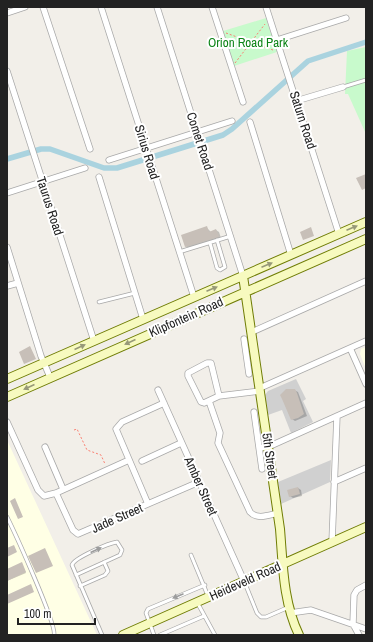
<svg xmlns="http://www.w3.org/2000/svg" width="373" height="642" viewBox="0 0 373 642" font-family="'Archivo Narrow',sans-serif">
<style>
.education{fill:#ffffe5}
.religious{fill:#d0d0d0}
.park{fill:#c8facc}
.shadow{fill:#0003}
.lines{fill:none;stroke-linecap:round;stroke-linejoin:round}
.canal{stroke:#aad3df;stroke-width:5.5}
.building{fill:#c7bfb8}
.lane-casing{stroke:#a9a9a9;stroke-width:4.5}
.street-casing{stroke:#a9a9a9;stroke-width:7}
.secondary-casing{stroke:#707d05;stroke-width:10}
.path{stroke:#fa8072;stroke-width:1;stroke-dasharray:2 2;stroke-linecap:butt}
.lane{stroke:#fff;stroke-width:3}
.street{stroke:#fff;stroke-width:5.5}
.secondary{stroke:#f7fabf;stroke-width:8}
.oneway{fill:#979978}
.oneway2{fill:#9c9c9c}
.labels{text-anchor:middle;dominant-baseline:central;stroke-width:4;stroke-linejoin:round;paint-order:stroke}
.park-label{font-size:13px;fill:#0c8416;stroke:#fff}
.street-label{font-size:13px;fill:#222;stroke:#fff}
</style>
<rect width="100%" height="100%" fill="#f2efe9"/>
<path class="education" d="M366 347V369L360 354 361 349Z
M7 440 97 635H7Z"/>
<path class="religious" d="M296 379 306 399 303 401 313 422 291 433 282 410 268 415 265 395 268 391Z
M331 460 330 482 281 504 278 482Z"/>
<path class="park" d="M266 18 277 52 234 66 223 31Z
M366 47V134L348 94H345L347 51Z"/>
<path class="shadow" d="M207 228 211 232 216 230 219 232 221 238 189 248 185 246Z
M294 390 298 392 307 416 295 421 292 419Z
M298 488 301 490 302 496 293 498 290 496Z
M22 564 26 573 7 581V570Z"/>
<g class="lines">
<path class="canal" d="M7 159 41 149H50L104 168H117L223 135 232 129 308 61 366 42"/>
</g>
<path class="building" d="M366 174V188L362 190 356 178Z
M207 226 209 232 216 229 219 237 185 247 181 235Z
M311 227 314 236 303 240 300 232Z
M30 346 36 359 24 364 19 352Z
M286 389H295L297 393 304 414 298 418 291 420 282 399 280 395Z
M298 487 300 494 289 497 287 490Z
M15 498 23 517 18 519 10 501Z
M14 545 17 552 7 557V548Z
M45 548 53 566 36 573 28 556Z
M22 562 26 572 7 581V569Z
M31 584 34 592 7 604V595Z"/>
<g class="lines">
<g class="lane-casing">
<path id="lane" d="M343 87 366 80
M210 243 217 268 220 270 225 267 217 240
M179 252 231 236
M99 302 135 293
M7 517C15 533 57 625 54 635
M191 555 208 596
M76 575 120 555 122 550 117 542C109 543 74 558 72 565L102 635
M244 581 257 613 261 617H266L289 607
M80 586 105 575 108 571 104 562
M197 602 215 635
M154 635 146 613 148 609 205 585
M160 635 204 616"/>
</g>
<g class="street-casing">
<path id="street" d="M43 7 90 149
M101 7 194 297
M157 7 243 276
M212 7 243 102
M266 7 339 234
M7 13 25 7
M277 40 346 18
M7 71 94 341
M296 101 343 87
M250 122 291 255
M109 160 232 121
M99 177 143 319
M7 193 85 168
M7 247 41 356 50 377
M7 286 18 283
M252 332 366 281
M244 339 249 374
M350 348 366 384
M260 388 366 341
M158 390 244 581
M219 396 211 363H207L188 373V376L201 402 204 403 219 396 260 391
M209 401 220 433 218 443 250 512C257 520 269 515 278 513
M254 412 262 469
M7 422 38 490 44 496 56 493 129 460
M45 447 63 489
M259 448 268 447 366 403
M142 461 181 443
M334 482 366 468
M56 493 73 530 78 534 199 482
M148 504 116 429 122 422 164 403
M332 542 337 416
M290 613 311 610 366 629
M359 635 353 624 354 595 357 590 366 585"/>
</g>
<g class="secondary-casing">
<path id="secondary" d="M243 276 280 529C283 565 283 602 299 635
M7 379 366 222
M7 397 366 239
M123 635 366 527"/>
</g>
<path class="path" d="M226 33 273 50
M235 63 265 24
M74 430 77 429 87 450 101 455 105 464"/>
<use href="#lane" class="lane"/>
<use href="#street" class="street"/>
<use href="#secondary" class="secondary"/>
</g>
<defs><path id="oneway-solid" d="M-6-.8H1V-3.2L6.5 0L1 3.2V.8H-6Z"/></defs>
<g class="oneway">
<use href="#oneway-solid" transform="translate(352 228) rotate(-23)"/>
<use href="#oneway-solid" transform="translate(267 265) rotate(-23)"/>
<use href="#oneway-solid" transform="translate(212 289) rotate(-23)"/>
<use href="#oneway-solid" transform="translate(130 342) rotate(156)"/>
<use href="#oneway-solid" transform="translate(80 347) rotate(-24)"/>
<use href="#oneway-solid" transform="translate(29 387) rotate(156)"/>
</g>
<g class="oneway2">
<use href="#oneway-solid" transform="translate(96 550) rotate(-25)"/>
<use href="#oneway-solid" transform="translate(178 596) rotate(157)"/>
</g>
<g class="labels">
<g class="park-label">
<text x="248" y="42">Orion Road Park</text>
</g>
<g class="street-label">
<text transform="translate(303 120) rotate(72)">Saturn Road</text>
<text transform="translate(200 141) rotate(72)">Comet Road</text>
<text transform="translate(147 152) rotate(73)">Sirius Road</text>
<text transform="translate(50 206) rotate(72)">Taurus Road</text>
<text transform="translate(186 317) rotate(-24)">Klipfontein Road</text>
<text transform="translate(270 456) rotate(82)">5th Street</text>
<text transform="translate(201 486) rotate(66)">Amber Street</text>
<text transform="translate(117 518) rotate(-24)">Jade Street</text>
<text transform="translate(245 581) rotate(-24)">Heideveld Road</text>
</g>
</g>
<rect width="373" height="642" fill="none" stroke="#222222" stroke-width="16"/>
<path d="M18 618v6h77v-6" fill="none" stroke="#222222" stroke-width="2"/>
<text x="24" y="618" font-size="12" fill="#222222" stroke="#ffffff" stroke-width="3" paint-order="stroke">100 m</text>
</svg>
